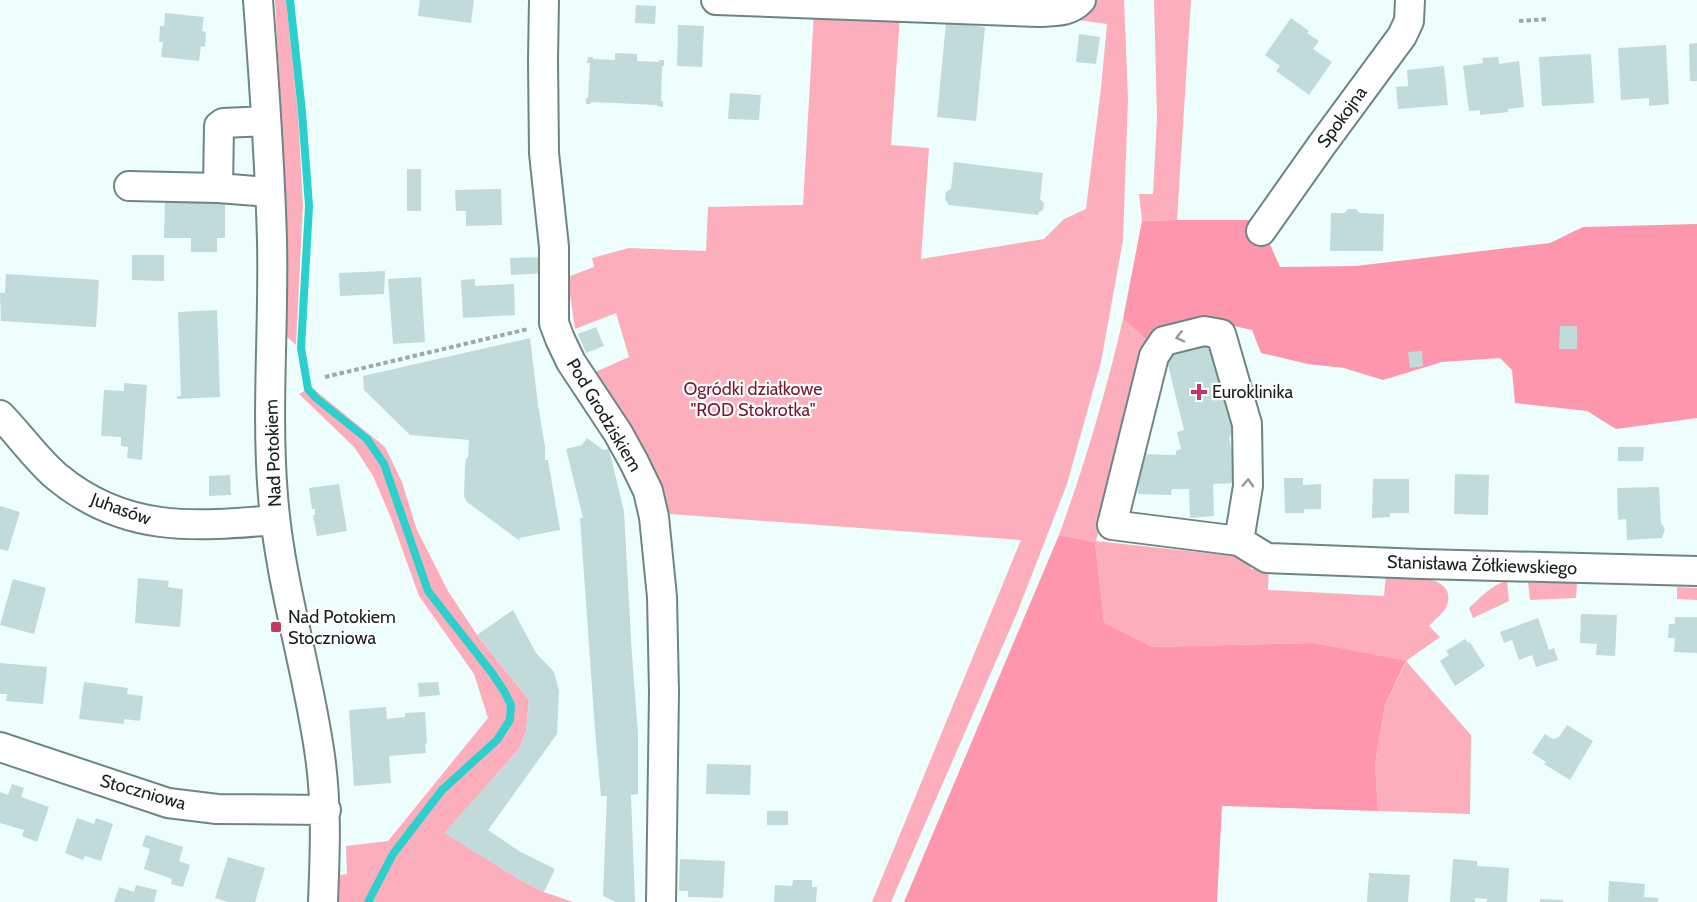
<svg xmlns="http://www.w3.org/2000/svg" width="1697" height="902" viewBox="0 0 1697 902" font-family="Cabin,sans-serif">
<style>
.green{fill:#fdaebd}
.forest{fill:#fe96ad}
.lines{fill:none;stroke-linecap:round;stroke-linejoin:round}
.stream{stroke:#2bd0cc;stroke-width:8}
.building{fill:#c1dbda}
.minor-casing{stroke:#6d8685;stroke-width:32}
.path{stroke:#9caaa9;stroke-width:4;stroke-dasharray:4.5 3;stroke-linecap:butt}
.minor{stroke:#fff;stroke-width:28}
.oneway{stroke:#969b9a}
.poi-dot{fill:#c53763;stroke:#fff;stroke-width:2}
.labels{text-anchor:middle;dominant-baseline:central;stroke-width:4.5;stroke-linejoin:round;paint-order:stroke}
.street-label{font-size:18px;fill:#16201f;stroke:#fff}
.park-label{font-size:18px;fill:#731936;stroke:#fff}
.poi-label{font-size:18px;fill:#16201f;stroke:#fff;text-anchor:start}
</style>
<rect width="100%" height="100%" fill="#eefefd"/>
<path class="green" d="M275 0H286L298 114 303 205 296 345 287 337 285 316 286 205Z
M1091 0H1124L1128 98 1123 240 1101 362 1067 484 1017 613 891 902H872L1021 540 670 514 593 373 629 357 616 313 575 329 568 281 570 276 594 267 592 258 629 248 706 251 708 207 803 205 814 12 900 14 891 145 929 148 921 259 1044 239 1064 219 1086 209 1101 88 1107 24 1078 20Z
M1154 0H1191L1177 220 1142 221 1139 194H1153L1157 118Z
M1123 319 1149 342 1096 541 1253 558 1251 569 1269 568 1268 590 1384 596 1386 574C1404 576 1458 574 1447 605 1445 612 1434 620 1429 626L1440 637 1406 661 1471 735 1470 814 1378 811 1375 764 1385 705 1406 662 1314 643 1152 647 1104 622 1095 542 1059 535C1085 464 1106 392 1123 319Z
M311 387 385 447 402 482 417 530 448 591 477 635 529 700 526 731 519 749 445 833 522 881 544 892 573 902H337L339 875 347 874 346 846 388 841 488 718 474 674 419 596 391 518 373 476 355 448 299 394Z
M1507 581 1509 601 1473 618 1469 608C1481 597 1491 585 1507 581Z
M1528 582 1577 583 1576 598 1530 600Z
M1677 587 1697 588V600L1677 599Z"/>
<path class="forest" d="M1177 220H1256L1269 242 1280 267 1356 266 1550 243 1583 227 1697 224V418L1616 429 1587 411 1515 403 1512 370 1500 358 1442 362 1383 380 1344 368 1308 364 1261 353 1252 330 1207 320 1174 323 1162 330 1149 342 1123 319 1142 221Z
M1059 535 1095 542 1104 622 1152 647 1314 643 1406 661 1385 705 1375 764 1378 811 1222 806 1217 902H904Z"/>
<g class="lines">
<path class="stream" d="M290 0 302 112 309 206 301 348 308 389 316 398 367 439 384 464 428 591 492 673 504 691 511 705 510 720 497 740 442 790 393 854 368 902"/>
</g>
<path class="building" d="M420 0H474L471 23 418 16Z
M636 5 656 6 655 24 635 23Z
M165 13 204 17 202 31 206 32 205 47 201 46 199 61 161 57 163 42H159L160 26H164Z
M1291 18 1309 31 1307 33 1319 41 1313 49 1332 62 1309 95 1276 71 1280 66 1265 55Z
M946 23 985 27 976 121 937 117Z
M678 25 704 26 702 67 677 66Z
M1079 34 1100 37 1096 64 1076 62Z
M1697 43V81H1690L1689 44Z
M1666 45 1669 104 1649 106V98L1621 100 1618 48Z
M615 53 637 54V61L659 62V60H664V66H662L661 101H663V107L657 106V105L591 102V104H586V98H588L590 63H587L588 57H593V59L615 60Z
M1591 54 1594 103 1542 106 1539 57Z
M1498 57 1499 64 1519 61 1524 107 1508 109V112L1480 115V110L1469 111 1463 66 1483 63 1482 58Z
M1444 66 1448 105 1398 109 1396 87 1408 86 1407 70Z
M730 93 761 95 759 120 728 119Z
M954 162 1043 173 1040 199 1044 203 1043 210 1038 213V215L949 205 945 199 946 192 951 189Z
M407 169H421V211H407Z
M501 189 502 225 466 226V211H456L455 190Z
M165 198H225V238H217V252H191V238H164Z
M1348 209H1356L1359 213 1384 214 1383 251H1330L1331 213H1345Z
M132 255H164V281L132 280Z
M546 257V273L511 275 510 258Z
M385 271 384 294 340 296 339 273Z
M6 274 99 280 96 327 1 321 0 293H5Z
M421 277 425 342 393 344 388 279Z
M475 279V286L514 284 515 315 463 318 461 280Z
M217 310 220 397 177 399V396H181L178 312Z
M1560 326H1577V349H1559Z
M596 327 604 346 586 353 578 334Z
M530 338 538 405 545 446V460H548L560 530 519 538 520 541 467 502 464 496 465 467 466 458H468L469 440 410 435 364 390 363 376Z
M1211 342 1233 431 1229 438 1238 476V483L1213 484 1214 516 1190 518 1189 489H1172L1171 495 1138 494 1139 454 1176 455V451L1181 449 1177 432 1184 430 1165 353Z
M1422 351 1423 366 1410 368 1408 352Z
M124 383 147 385 142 460 127 458 128 447 121 446V437L101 436 104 390 124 391Z
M587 438 603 450 609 449 624 511 632 656 638 733V794L631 795 635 902H616L603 896 607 796H601L595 730 580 518H583L566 449 582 445Z
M1618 447H1644L1643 461H1618Z
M1455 474 1489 475 1488 515 1454 514Z
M230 475 231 495 209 496V476Z
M1284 478H1303V485L1321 484V509H1304V513H1285Z
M1373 479H1409V513H1390V517L1372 518Z
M339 484 347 531 317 536 313 515H315V509H312L309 488Z
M1659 487 1661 523 1665 529 1662 538 1627 540 1626 519 1618 520 1617 488Z
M0 506 20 512 8 551 0 549Z
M138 578 169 581 168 587 183 589 180 627 135 623Z
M13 579 46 588 34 634 0 625Z
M513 610 536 653 554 672 559 691 557 734 488 830 519 851 555 869 544 892 522 881 444 833 519 749 526 731 529 700 477 635Z
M1581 614 1617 615 1615 656 1596 655 1597 644 1580 643Z
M1675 617H1697V653L1674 652 1675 638H1668L1669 624H1675Z
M1538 618 1549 650 1554 648 1558 660 1536 667 1532 655 1519 660 1512 640 1504 643 1500 632Z
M1465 639 1468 643 1470 642 1485 666 1455 686 1440 661 1449 655 1446 651Z
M0 663 47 667 43 704 6 701 7 694H0Z
M84 682 128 688 127 694 143 696 140 721 124 719V724L79 719Z
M438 682 440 695 419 697 418 683Z
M386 707 387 719 405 717V713L425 712 427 743 425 744 426 753 389 756 391 783 354 786 349 710Z
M1567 725 1593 741 1570 780 1544 764 1546 762 1532 753 1545 734 1553 739 1559 737Z
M707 764 751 765 750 795 706 794Z
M12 784 24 788 21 797 49 807 37 842 22 836 24 830 0 823V792L8 795Z
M767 811H788V825H767Z
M77 818 94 824 96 818 113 824 101 861 85 856 83 860 65 853Z
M146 835 183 847 179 861 190 865 183 887 171 884 172 879 144 869 150 849 142 846Z
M228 857 265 868 255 902H228L215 898Z
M680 859 725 861 723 898 688 897V891H679Z
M1453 859 1477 861V866L1509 868 1507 902H1487V899L1475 898V902H1450Z
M1369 873 1410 875 1408 902H1367Z
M793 880H812V887H817L816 902H774L775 885 792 886Z
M1609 881 1645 884 1644 897 1658 898V902H1608Z
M136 885 157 890 154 902H114L119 887 134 892Z
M1540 899 1563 900V902H1540Z"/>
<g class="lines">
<g class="minor-casing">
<path id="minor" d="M258 0C264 80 270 161 272 241 274 326 266 412 273 496 280 585 308 669 320 756 327 806 325 852 323 902
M544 0 543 60 544 153 554 247V323L560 339 571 362 618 433 634 462 648 491 654 517 662 597 664 692 661 902
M716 0 1038 12C1054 11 1069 13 1081 0
M266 121 223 123 219 126 218 188 270 192
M129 186 218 188
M1261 231 1321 146 1402 36 1409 21 1410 0
M0 415C18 433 37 460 56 476 124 533 194 527 275 520
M1239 541 1248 486 1247 424 1221 334 1204 331 1164 341 1154 356 1112 525 1239 541 1267 558 1422 564 1697 571
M0 747 168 803 217 809 326 810"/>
</g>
<path class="path" d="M1519 21 1548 19
M325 377 528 329"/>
<use href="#minor" class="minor"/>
</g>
<defs><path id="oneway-chevron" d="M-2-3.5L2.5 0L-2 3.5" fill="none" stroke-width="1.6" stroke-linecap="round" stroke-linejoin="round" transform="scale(1.5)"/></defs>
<g class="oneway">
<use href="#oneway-chevron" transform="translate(1180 337) rotate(166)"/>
<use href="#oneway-chevron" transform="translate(1248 483) rotate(-87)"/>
</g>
<g class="poi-dot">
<path d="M1196 383h6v6h6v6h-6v6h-6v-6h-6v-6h6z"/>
<rect x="270" y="621" width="12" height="12" rx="3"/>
</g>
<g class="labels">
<g class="street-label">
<text transform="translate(1342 117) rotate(-54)">Spokojna</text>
<text transform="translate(604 415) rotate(59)">Pod Grodziskiem</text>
<text transform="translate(273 453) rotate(-92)">Nad Potokiem</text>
<text transform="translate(121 509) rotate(20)">Juhasów</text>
<text transform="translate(1482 565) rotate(2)">Stanisława Żółkiewskiego</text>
<text transform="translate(143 792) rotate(16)">Stoczniowa</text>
</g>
<g class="park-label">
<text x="753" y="389">Ogródki działkowe<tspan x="753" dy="21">"ROD Stokrotka"</tspan></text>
</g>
<g class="poi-label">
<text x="1212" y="392">Euroklinika</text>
<text x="288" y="617">Nad Potokiem<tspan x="288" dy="21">Stoczniowa</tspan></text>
</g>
</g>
</svg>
